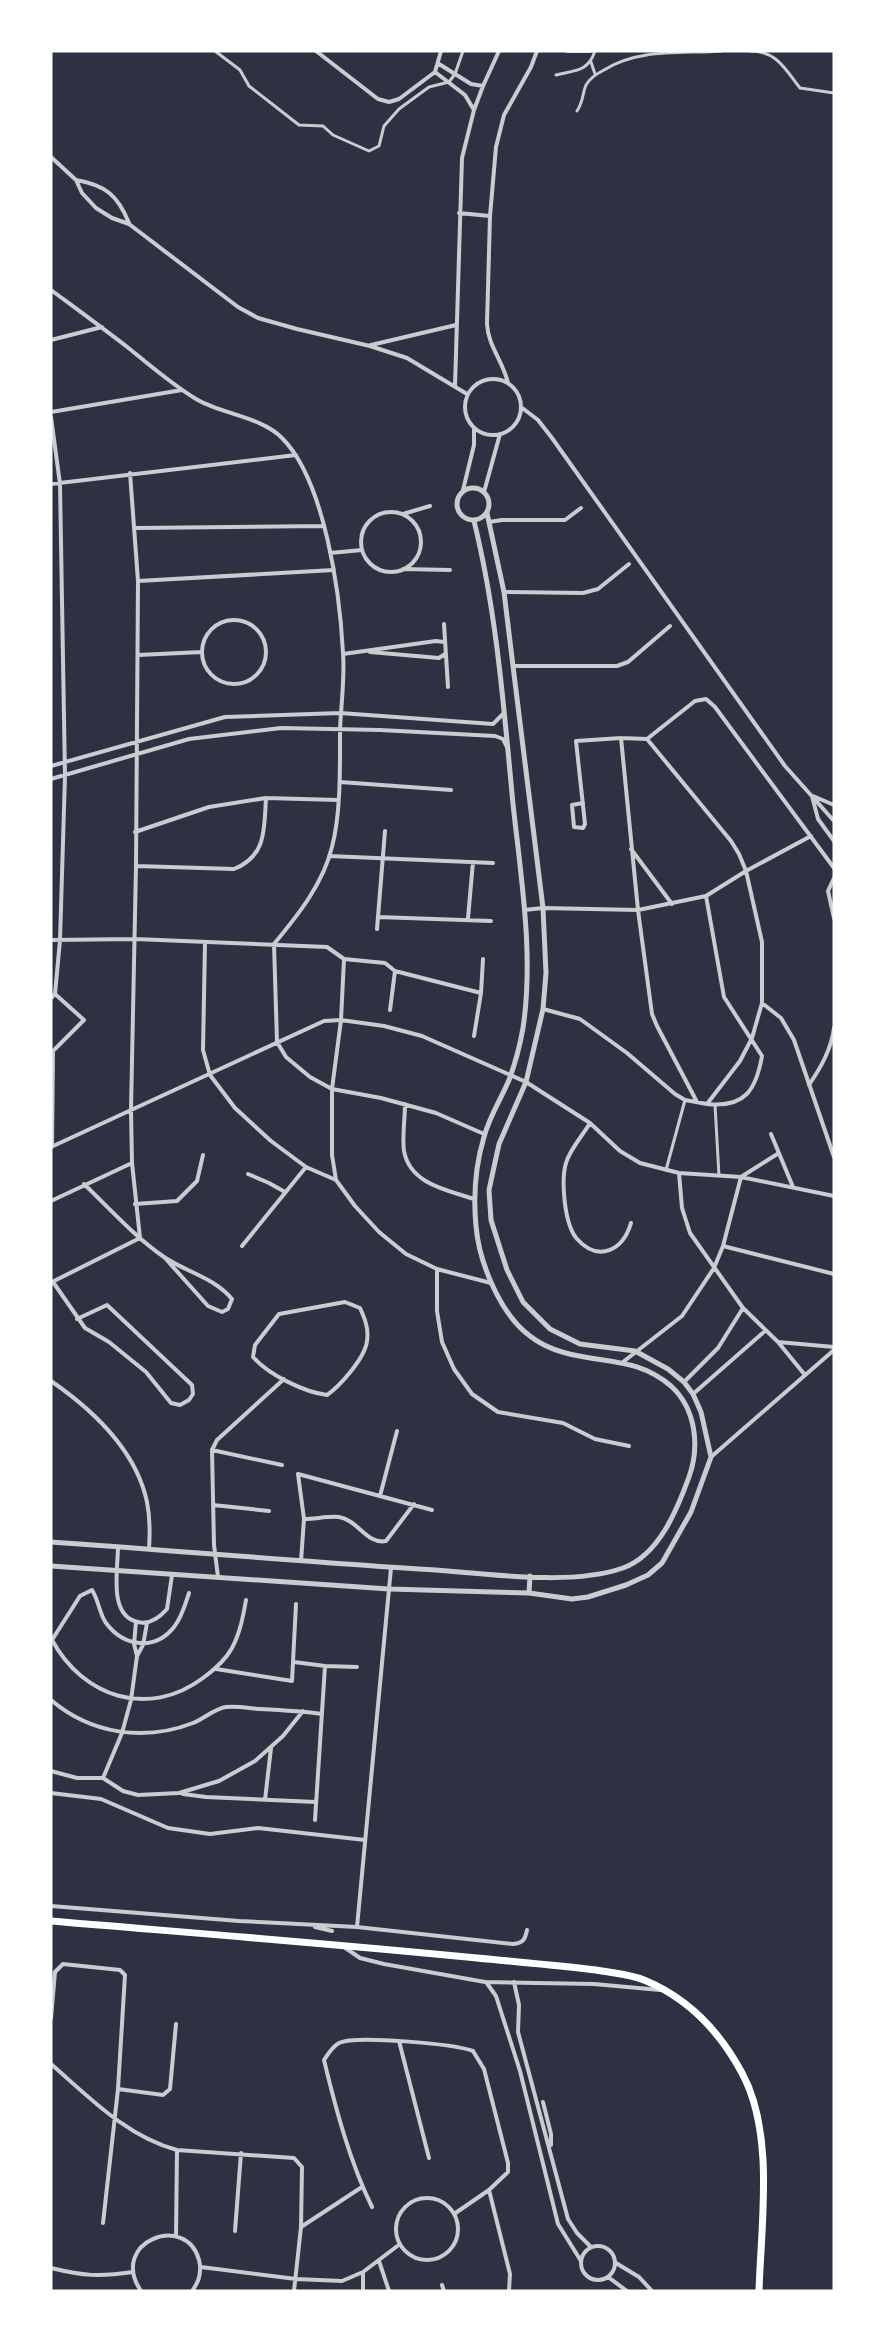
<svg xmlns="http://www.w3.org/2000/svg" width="885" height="2342" viewBox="0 0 885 2342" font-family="'Sofia Sans Condensed',sans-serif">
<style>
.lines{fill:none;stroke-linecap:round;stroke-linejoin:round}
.pedestrian{stroke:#caccd0;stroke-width:3}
.minor{stroke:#caccd0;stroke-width:4}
.tertiary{stroke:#caccd0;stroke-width:5}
.trunk{stroke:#fff;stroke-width:7}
</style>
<rect width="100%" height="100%" fill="#2d3142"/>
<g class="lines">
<path class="pedestrian" d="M215 51 240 70 249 86 299 125 323 126 333 135 369 151 379 146 384 126 399 109 429 87 449 82 455 74 463 51
M750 51C777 51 785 69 800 88L834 93
M591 62 595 74
M556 75C575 70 588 72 595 51
M577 111C584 100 582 94 586 85 590 78 598 73 604 70 639 48 682 54 722 51
M715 1105 719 1176
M666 1170 685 1100"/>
<path class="minor" d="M316 51 378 99 389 102 399 99 435 72 441 51
M567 51H590
M439 64 471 84 483 86
M435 72 465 95 474 110
M51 157 76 180 82 193 96 208 112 218 129 224 238 307 258 318 297 329 370 346 407 358 467 394
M76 180C106 185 118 196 129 223
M459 213 490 216
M51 290C78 310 104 329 131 350 152 367 173 385 196 399 221 414 262 417 282 438 325 481 340 594 343 653 345 678 341 704 340 730 340 765 341 813 332 847 323 884 298 915 274 944
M51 340 102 327
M371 345 456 325
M465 407a28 28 0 1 1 56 0a28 28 0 1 1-56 0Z
M508 383C503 361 488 346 487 324L490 216 496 147 504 115 531 67 537 51
M455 386 462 158 474 110 483 86 499 51
M521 407 538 420 552 438 785 766 834 821
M51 412 182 390
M51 417 60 484 65 776 60 940 55 994
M130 473 138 581 136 866 131 1110 132 1163 140 1238
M51 484 296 455
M463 490 474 445V429
M484 492 500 434
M361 542a30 30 0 1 1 60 0a30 30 0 1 1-60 0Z
M403 514 430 506
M489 522 502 520H565L581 508
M136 528 323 526
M330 553 362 550
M403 569 450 570
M138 581 334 570
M504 592 583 593 598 589 629 564
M202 652a32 32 0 1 1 64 0a32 32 0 1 1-64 0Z
M444 624 448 687
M370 652 439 658 445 654
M343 654 436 641 444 642
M138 655 202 652
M513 666H617L628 662 670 626
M621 738 638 910 652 1014 657 1026 697 1102
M51 766 225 717 340 713 493 724 503 714
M51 779 189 739 281 728 380 730 495 736 503 739 507 747
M340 782 451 790
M812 796 818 819 834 841
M813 796 834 805
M583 803 572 805 574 827 583 828 585 824 576 741 621 738 647 739 695 701 706 699 715 707 834 868
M135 832 209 807 266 798 338 800
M631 849 672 904
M329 856 493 863
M136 866 234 869C267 856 264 828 266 798
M834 878 828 891 834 918
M706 896 724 997 762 1056C756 1090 745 1108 707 1104
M524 910 543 908 638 910 706 896 746 871 811 836
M378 917 491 921
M468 918 473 862
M377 929 385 831
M51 940 135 939 327 947 344 959 341 1020 332 1089V1155L336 1180 355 1206 379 1232 406 1254 437 1269 491 1283
M205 942 203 1050 210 1075 235 1108 271 1141 306 1167 336 1180
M274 944 277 1042 286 1057 310 1077 332 1089 381 1098 436 1113 484 1134
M344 959 385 963 395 971 481 993
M51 998 55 994 84 1020 52 1052
M762 1003 781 1018 794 1040 834 1157
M543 1009 580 1019 627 1053 675 1094 685 1100 707 1104 740 1061 752 1038 762 1003V942L746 871 739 854 731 841 647 739
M390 1010 395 971
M474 1036 481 993 483 959
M809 1085C821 1067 831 1050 834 1028
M405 1104C405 1119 402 1136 404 1151 410 1184 447 1190 474 1199
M590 1123C583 1135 570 1149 566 1163 561 1180 564 1224 577 1239 599 1263 623 1250 631 1223
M771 1134 793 1187
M51 1147 324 1021 341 1020 384 1026 422 1036 526 1082 590 1123 620 1151 640 1163 679 1173 741 1177 834 1196
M52 1147 53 1053
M679 1173 682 1208 690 1233 743 1308 778 1342 805 1375
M248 1174 269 1183 285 1192
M84 1184C110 1209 135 1237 164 1257 186 1272 215 1278 232 1299L228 1309 222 1312 208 1306 165 1258
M51 1201 132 1163
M135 1204 177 1201 197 1181 203 1155
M242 1246 306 1167
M723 1246 834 1274
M437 1269V1311L442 1342 454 1369 472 1394 498 1412 563 1423 595 1439 629 1446
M52 1282 140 1238
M53 1282 85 1328 109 1342 146 1372 171 1403 180 1405 189 1400 193 1394 192 1385 107 1305 77 1319
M345 1302 360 1308C365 1319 369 1329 367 1341 365 1358 340 1386 327 1395 304 1392 269 1375 253 1357L255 1345 279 1314Z
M778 1342 834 1347
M623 1362 682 1316 714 1268 723 1246 741 1177 779 1153
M51 1381C93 1410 136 1450 147 1502 150 1517 150 1534 149 1549
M684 1382 718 1348 743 1308
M693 1394 765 1331
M212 1450 282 1465
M711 1457 834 1350
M380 1496 397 1431
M213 1505 269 1511
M304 1519C315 1519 328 1516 339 1517 358 1520 367 1545 386 1541L414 1504
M118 1547C118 1569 108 1616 138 1622 150 1625 160 1617 167 1609L172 1575
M301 1561 304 1519 298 1474 432 1510
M218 1577 214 1545 212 1450 217 1440 284 1379
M136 1622 134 1644 137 1656
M52 1640C83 1697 148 1719 203 1678 214 1670 225 1661 232 1648 240 1633 243 1617 246 1600
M52 1640 80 1596 92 1590C99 1601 99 1613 106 1623 124 1647 155 1651 174 1627 182 1617 185 1605 189 1593
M294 1662 325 1666 357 1667
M216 1669 292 1681 296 1604
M51 1700C91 1734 144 1742 193 1723 203 1719 216 1708 226 1707 236 1706 248 1708 258 1709 279 1710 301 1711 322 1714
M51 1771 77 1778H103L123 1791 138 1795 179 1793 219 1781 255 1761 283 1736 303 1711
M103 1778 122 1733 131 1700 137 1656 143 1645 147 1623
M51 1793 101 1799 168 1828 210 1834 258 1828 365 1840
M183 1794 206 1797 316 1802
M265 1800 271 1748
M315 1820 325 1666
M51 1906 239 1921 357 1927 513 1944C523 1943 525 1940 527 1930
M315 1927 332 1931
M357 1927 391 1568
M344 1947 360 1958 384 1964 485 1982 594 1984 660 1990
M486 1982 496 1996 520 2071 558 2224 581 2261
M514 1982 519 2005 518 2032 568 2219 577 2233 591 2247
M51 2018 55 1972 63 1964 120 1970 125 1975 118 2089 103 2223
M399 2041 429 2158
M51 2064C89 2097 127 2137 177 2150L294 2158 302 2167 301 2227 294 2291
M118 2089 163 2095 170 2089 176 2024
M543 2102 551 2134V2145
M489 2190 510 2274 509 2291
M396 2229a31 31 0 1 1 62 0a31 31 0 1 1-62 0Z
M372 2207C350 2162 336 2110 324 2060 328 2054 332 2047 339 2043 356 2035 454 2044 473 2051L484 2069 508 2163V2172L489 2190 454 2214
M301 2227 362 2187
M235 2231 241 2153
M176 2236 177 2150
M581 2263a17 17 0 1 1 34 0a17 17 0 1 1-34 0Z
M379 2261 389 2291
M616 2263 639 2277 652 2291
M201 2267 296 2279 342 2281 363 2272 400 2244
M51 2268C84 2276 99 2277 133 2272
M608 2277 627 2291
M442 2285 444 2291
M141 2291C108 2242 186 2212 199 2260 202 2272 199 2282 192 2291
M363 2291V2272"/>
<path class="tertiary" d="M457 504a16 16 0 1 1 32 0a16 16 0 1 1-32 0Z
M51 1542C179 1551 307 1562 436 1570 490 1574 572 1586 623 1568 659 1555 677 1510 689 1477 700 1446 696 1409 671 1386 641 1361 615 1363 579 1356 562 1353 544 1347 530 1336 500 1314 479 1262 476 1226 473 1195 475 1167 484 1137 489 1117 501 1099 509 1080 515 1064 520 1045 523 1028 534 955 521 878 513 804 504 710 497 614 474 521
M51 1566 389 1589 529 1593 572 1599 588 1597 626 1585 648 1575 662 1563 691 1512 711 1457 701 1412 693 1394 684 1382 668 1369 635 1351 580 1344 550 1329 523 1302 507 1270 491 1220 489 1190 499 1144 526 1082 543 1009 546 973 543 908 513 666 504 592 487 513
M529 1593 530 1576"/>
<path class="trunk" d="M51 1921C193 1933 335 1944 477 1958 517 1962 557 1965 596 1970 612 1973 629 1974 644 1980 688 1998 720 2032 742 2073 775 2134 761 2224 759 2291"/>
</g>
<rect width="885" height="2342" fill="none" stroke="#ffffff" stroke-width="105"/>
</svg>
